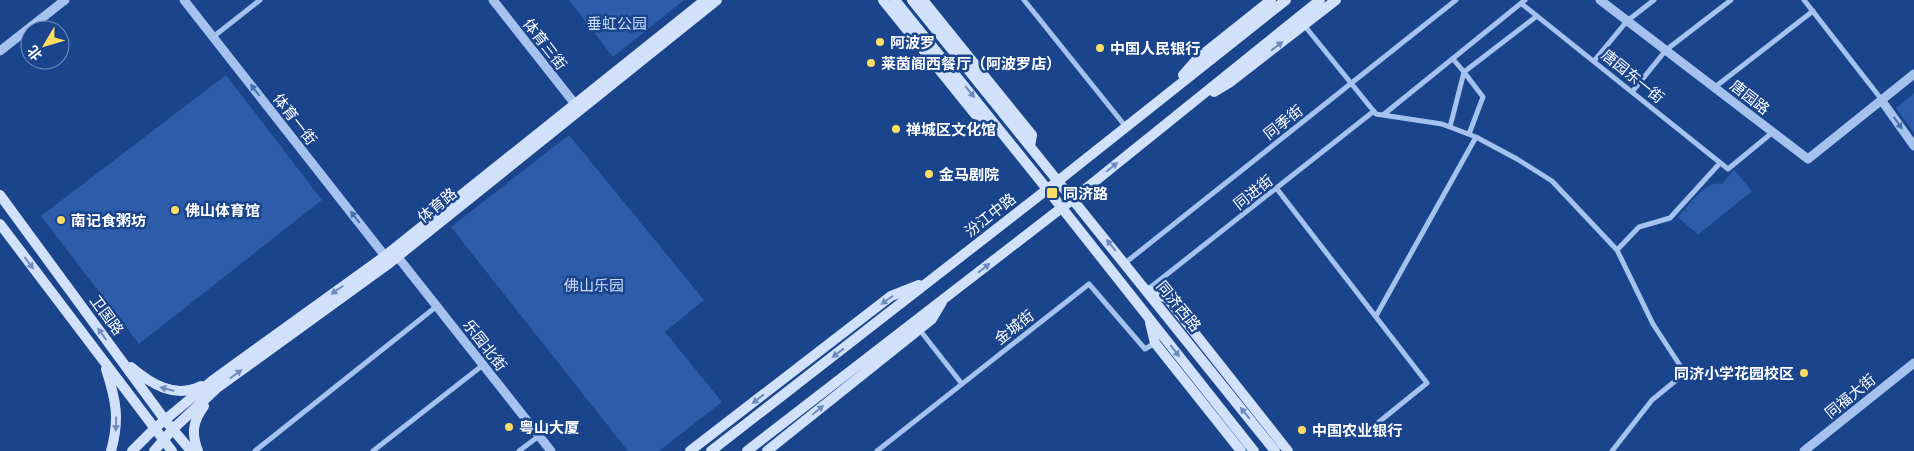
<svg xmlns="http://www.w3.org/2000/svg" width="1914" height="451" viewBox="0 0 1914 451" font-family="Manrope,'Noto Sans SC',sans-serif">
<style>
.green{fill:#2d5caa}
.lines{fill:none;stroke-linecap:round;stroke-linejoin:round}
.minor{stroke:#a5c1ee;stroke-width:5}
.tertiary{stroke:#a5c1ee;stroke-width:9}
.secondary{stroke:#d2e1fa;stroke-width:10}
.oneway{fill:#6d8bbe}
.oneway2{fill:#4b70ae}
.poi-dot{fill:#ffdd62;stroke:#1a448c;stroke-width:2}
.labels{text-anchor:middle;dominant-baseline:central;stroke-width:5;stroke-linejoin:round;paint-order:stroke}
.park-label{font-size:15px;fill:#cbddfa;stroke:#1a448c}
.poi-label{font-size:15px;font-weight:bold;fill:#fff;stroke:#1a448c;text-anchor:start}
.street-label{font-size:15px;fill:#fff;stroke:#1a448c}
</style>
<rect width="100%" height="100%" fill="#1a448c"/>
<path class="green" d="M569 0H684L613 57Z
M226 75 322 200 139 344 41 216Z
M1914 93V133L1896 108Z
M569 135 704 300 665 332 722 402 659 451H628L451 227Z
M1734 170 1752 191 1698 235 1678 217C1689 206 1705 180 1722 184Z"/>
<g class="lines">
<path class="minor" d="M1024 0 1126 127
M1804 0 1882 100
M1522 4 1728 169 1773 132
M1304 25 1376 114 1442 124 1476 137 1517 159 1552 181 1617 250 1653 324 1685 373 1652 400 1612 451
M213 37 260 0
M1594 61 1627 21 1654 0
M1715 87 1813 11
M1632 92 1666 50 1731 0
M1383 115 1525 0
M1450 127 1464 72 1453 59
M1469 134 1483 97 1464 72 1537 16
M1277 189 1427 383 1369 430
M1617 250 1639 227 1670 218 1720 163
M1125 263 1456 0
M1147 290 1374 111
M1376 316 1476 137
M919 329 962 384
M255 451 437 306
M373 451 483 365
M519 451 539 436
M877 451 1089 284 1145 349 1155 343"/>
<path class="tertiary" d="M184 0 385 256
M493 0 575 104
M1600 0 1808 159 1914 74
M0 51 65 0
M1882 101 1914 146
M397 256 551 451
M1804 451 1914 363"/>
<path class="secondary" d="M883 0 975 114 991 120
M895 0 1047 189 1254 451
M912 0 1275 451
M923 0 1032 135 1030 146
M1183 75 1197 59 1271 0
M1214 92 1229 83 1336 0
M0 195 165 420 191 451
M0 224 172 451
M1147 290 1167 298 1288 451
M1150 322 1155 343 1241 451
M131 367C151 384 175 399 201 386
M106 369C116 400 120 419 111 451
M132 451 154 429 213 380 385 256 705 0
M154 451 173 429 217 388 387 265 717 0
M198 451C191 433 193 421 204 406
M690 451 891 296 919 285
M711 451 1058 181 1286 0
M747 451 1073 199 1320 0
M767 451 932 319 942 302"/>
</g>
<defs><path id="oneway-solid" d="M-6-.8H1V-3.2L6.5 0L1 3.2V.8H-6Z" transform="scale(1.25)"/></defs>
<g class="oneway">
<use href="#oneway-solid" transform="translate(1277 46) rotate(-38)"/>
<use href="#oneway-solid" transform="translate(970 92) rotate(51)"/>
<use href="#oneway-solid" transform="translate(1112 167) rotate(-39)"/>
<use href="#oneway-solid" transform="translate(1111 245) rotate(-129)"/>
<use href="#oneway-solid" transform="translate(29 263) rotate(53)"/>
<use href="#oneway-solid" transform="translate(984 268) rotate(-38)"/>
<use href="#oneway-solid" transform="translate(337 290) rotate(145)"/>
<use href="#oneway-solid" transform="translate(887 300) rotate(145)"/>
<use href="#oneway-solid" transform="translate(102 334) rotate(-126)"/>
<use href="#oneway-solid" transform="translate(1175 351) rotate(52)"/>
<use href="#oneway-solid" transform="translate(838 353) rotate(142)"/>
<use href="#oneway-solid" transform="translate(236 374) rotate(-36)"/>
<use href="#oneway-solid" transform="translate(167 389) rotate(-165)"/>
<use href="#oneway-solid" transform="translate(758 399) rotate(142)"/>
<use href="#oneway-solid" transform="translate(818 410) rotate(-39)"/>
<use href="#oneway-solid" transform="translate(1245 413) rotate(-129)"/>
<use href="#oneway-solid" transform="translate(116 424) rotate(91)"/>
</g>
<g class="oneway2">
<use href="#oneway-solid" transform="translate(255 90) rotate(-128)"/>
<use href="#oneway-solid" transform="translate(1898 123) rotate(55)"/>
<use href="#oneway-solid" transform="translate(355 217) rotate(-128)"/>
</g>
<g class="poi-dot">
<circle cx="880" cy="42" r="5"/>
<circle cx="1100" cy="48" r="5"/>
<circle cx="871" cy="63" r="5"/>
<circle cx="896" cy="129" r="5"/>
<circle cx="929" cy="174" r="5"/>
<rect x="1046" y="187" width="12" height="12" rx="2.5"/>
<circle cx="175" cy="210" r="5"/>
<circle cx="61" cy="220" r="5"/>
<circle cx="1804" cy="373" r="5"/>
<circle cx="509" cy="427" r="5"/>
<circle cx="1302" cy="430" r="5"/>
</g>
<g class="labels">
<g class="park-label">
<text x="617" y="23">垂虹公园</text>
<text x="594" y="285">佛山乐园</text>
</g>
<g class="poi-label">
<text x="890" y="42">阿波罗</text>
<text x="1110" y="48">中国人民银行</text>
<text x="881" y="63">莱茵阁西餐厅（阿波罗店）</text>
<text x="906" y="129">禅城区文化馆</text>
<text x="939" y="174">金马剧院</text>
<text x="1063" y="193">同济路</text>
<text x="185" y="210">佛山体育馆</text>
<text x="71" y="220">南记食粥坊</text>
<text x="1794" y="373" text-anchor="end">同济小学花园校区</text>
<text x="519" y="427">粤山大厦</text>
<text x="1312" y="430">中国农业银行</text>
</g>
<g class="street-label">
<text transform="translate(545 44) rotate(52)">体育三街</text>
<text transform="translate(1633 76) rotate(39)">唐园东一街</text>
<text transform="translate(1750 97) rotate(38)">唐园路</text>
<text transform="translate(295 119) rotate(52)">体育一街</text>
<text transform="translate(1283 122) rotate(-38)">同季街</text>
<text transform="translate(1253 192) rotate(-38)">同进街</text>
<text transform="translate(437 205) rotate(-39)">体育路</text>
<text transform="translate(990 215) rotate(-38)">汾江中路</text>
<text transform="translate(1179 306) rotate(51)">同济西路</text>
<text transform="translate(107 315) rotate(54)">卫国路</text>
<text transform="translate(1014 327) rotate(-38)">金城街</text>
<text transform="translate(485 345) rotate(52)">乐园北街</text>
<text transform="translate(1850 396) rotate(-39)">同福大街</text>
</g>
</g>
<g transform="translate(45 45) rotate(232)"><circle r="24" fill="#1a448c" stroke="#768fba"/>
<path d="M0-4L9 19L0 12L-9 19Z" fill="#ffdd62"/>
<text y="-8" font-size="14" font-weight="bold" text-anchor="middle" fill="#ffffff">北</text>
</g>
</svg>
